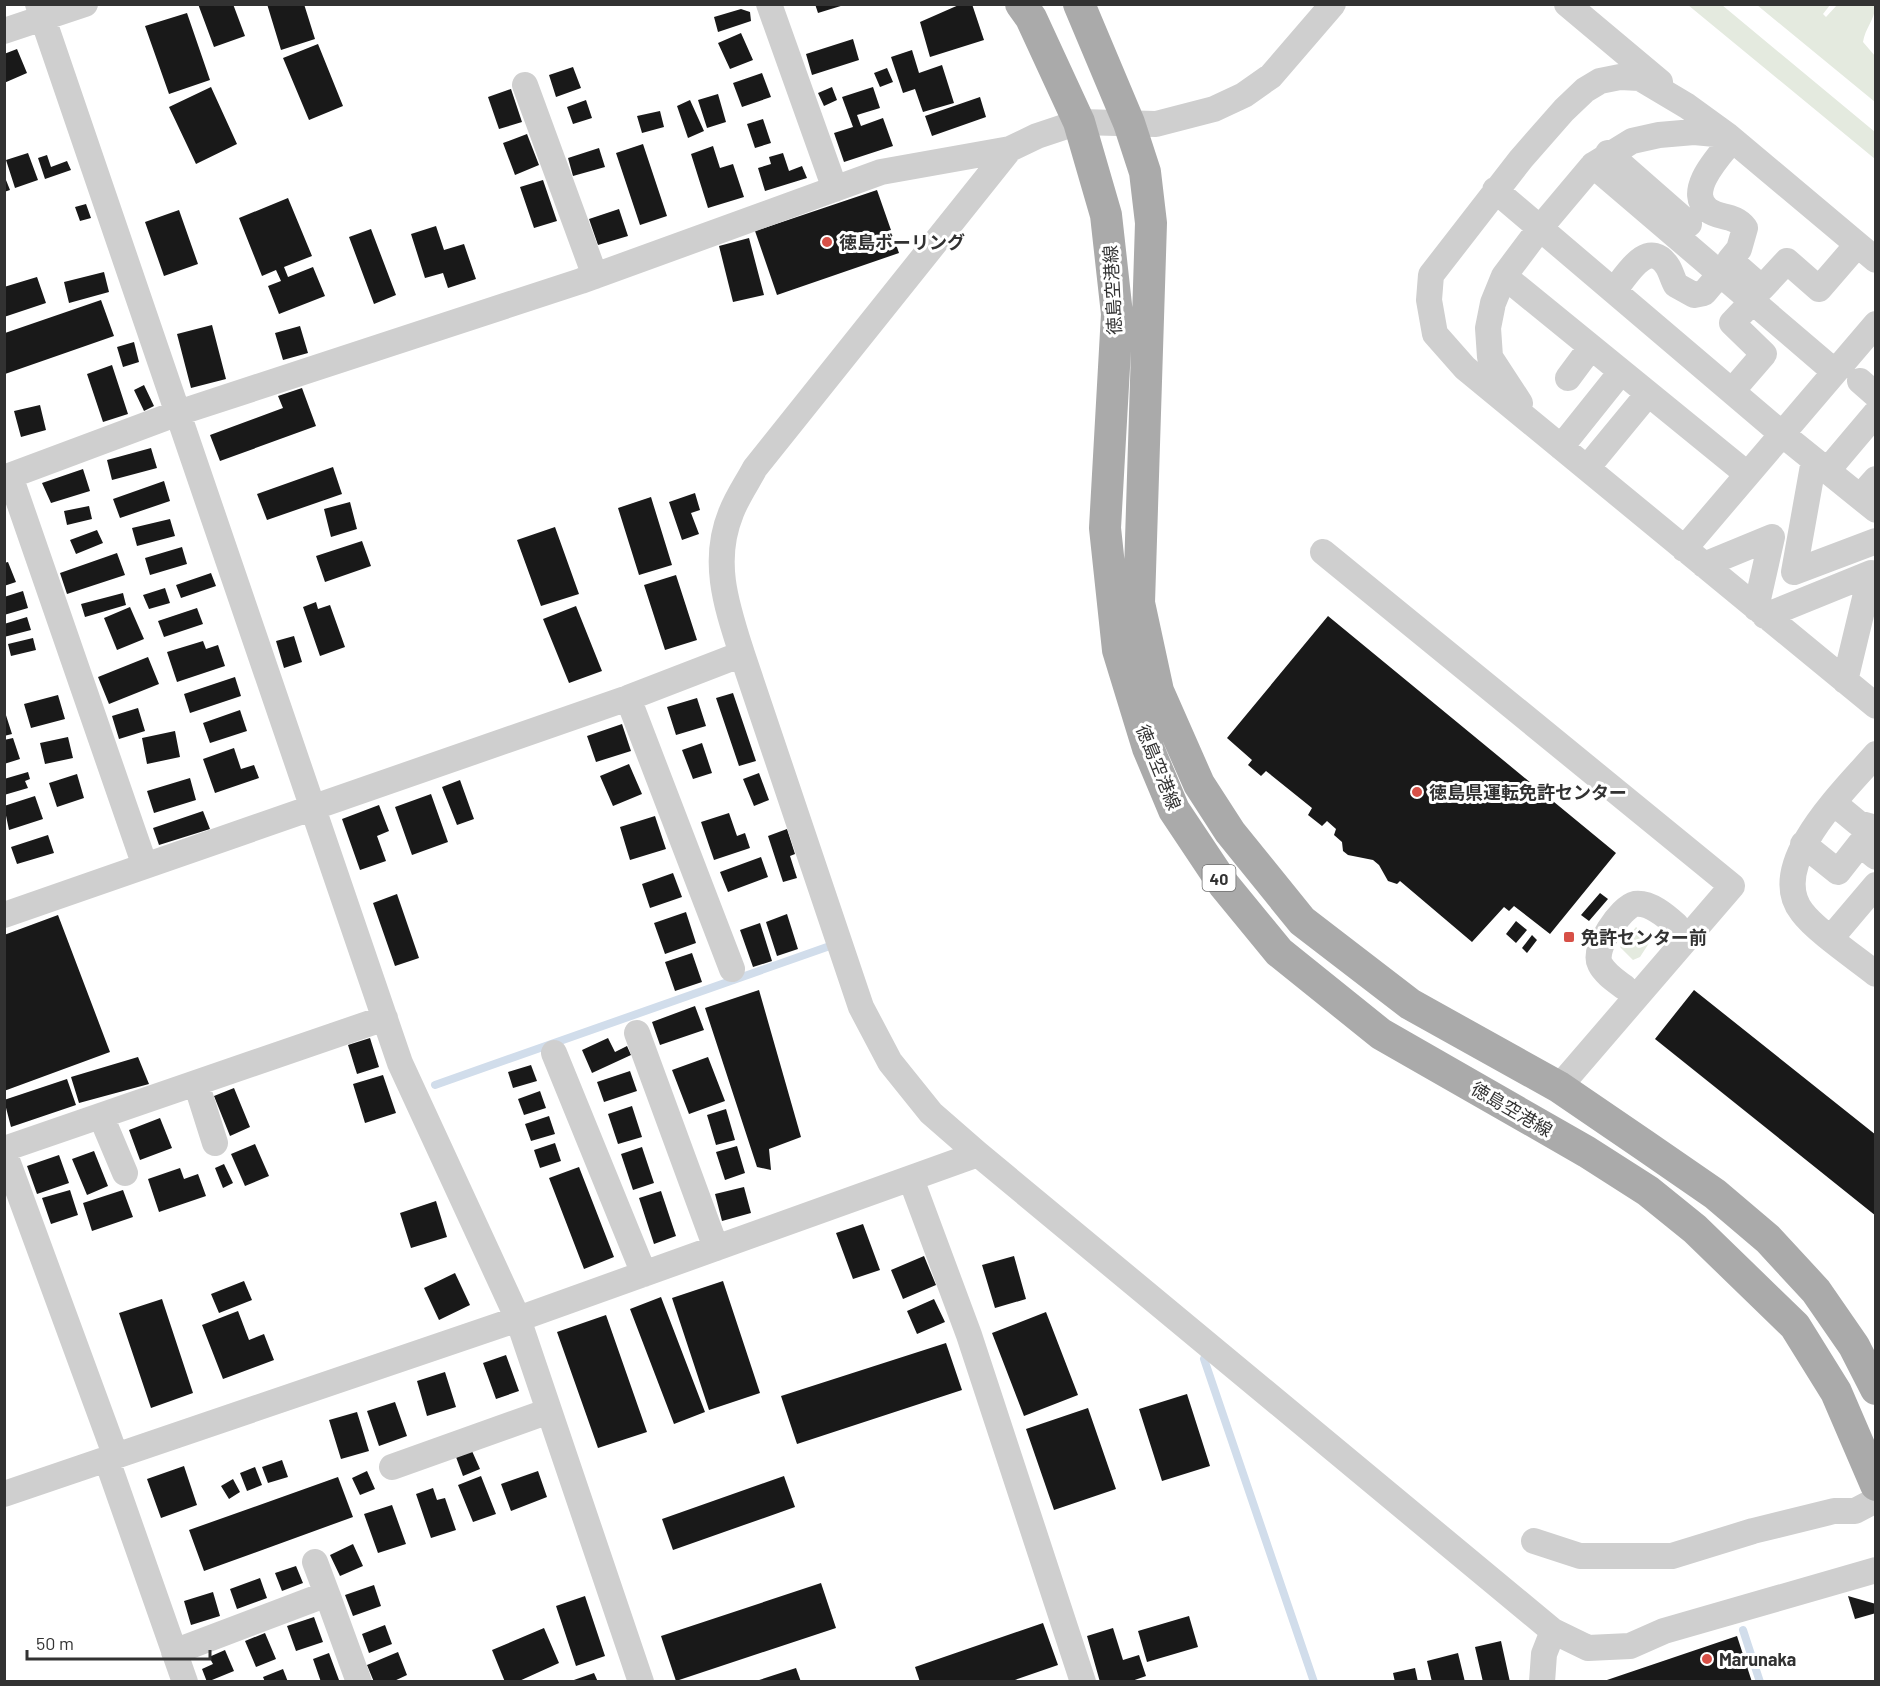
<svg xmlns="http://www.w3.org/2000/svg" width="1880" height="1686" viewBox="0 0 1880 1686" font-family="Barlow,'Noto Sans JP',sans-serif">
<style>
.green{fill:#e4eadf}
.lines{fill:none;stroke-linecap:round;stroke-linejoin:round}
.stream{stroke:#d1ddeb;stroke-width:8}
.building{fill:#191919}
.minor{stroke:#cfcfcf;stroke-width:26}
.major{stroke:#aaa;stroke-width:32}
.poi-dot{fill:#d75047;stroke:#fff;stroke-width:2}
.labels{text-anchor:middle;dominant-baseline:central;stroke-width:6;stroke-linejoin:round;paint-order:stroke}
.shield{fill:#fff;stroke:#707070;stroke-width:1.5}
.shield-label{font-size:16px;font-weight:bold;fill:#323232}
.poi-label{font-size:18px;font-weight:bold;fill:#323232;stroke:#fff;text-anchor:start}
.street-label{font-size:18px;fill:#323232;stroke:#fff}
</style>
<rect width="100%" height="100%" fill="#fff"/>
<path class="green" d="M1688 5H1722L1875 132V159Z
M1757 5H1830L1823 14 1826 17 1837 5H1875C1876 18 1865 28 1863 42L1875 56V102Z
M1636 927 1651 940 1640 957 1633 960 1620 947Z"/>
<g class="lines">
<path class="stream" d="M435 1085 827 947
M1204 1359 1314 1682
M1743 1630 1760 1682"/>
</g>
<path class="building" d="M198 4H233L245 36 214 47Z
M267 4H304L315 39 281 50Z
M815 4H844V5L818 13Z
M961 4H972L984 40 930 57 920 22Z
M741 9 750 12 751 21 718 32 714 17Z
M187 13 210 80 169 94 145 26Z
M741 33 753 60 730 69 718 43Z
M853 39 859 60 812 75 806 54Z
M318 44 343 106 309 120 283 58Z
M17 49 27 73 4 83V54Z
M912 50 919 73 942 65 954 103 923 112 915 89 903 93 891 57Z
M573 67 581 88 556 97 549 75Z
M887 68 893 82 880 87 874 73Z
M762 73 771 97 742 107 733 83Z
M211 87 237 144 196 164 169 107Z
M832 87 837 100 824 106 818 93Z
M873 87 880 108 857 115 861 126 883 118 893 146 844 162 834 133 853 127 842 97Z
M511 89 522 122 499 129 488 97Z
M718 94 726 122 707 128 698 100Z
M980 97 986 117 932 136 925 116Z
M586 100 592 118 573 124 567 107Z
M690 100 704 131 688 138 677 106Z
M660 111 664 127 642 133 637 116Z
M763 119 771 143 755 148 747 124Z
M527 134 539 165 515 175 503 143Z
M643 144 667 216 640 225 616 153Z
M713 146 720 168 733 164 744 197 708 208 691 154Z
M599 148 605 167 573 176 568 158Z
M28 153 38 180 15 188 6 160Z
M783 153 789 171 802 166 807 178 765 191 758 168 771 164 769 157Z
M47 155 51 167 67 161 71 170 45 179 38 158Z
M4 175 10 190 4 192Z
M543 180 557 221 534 228 520 187Z
M877 190 899 253 777 295 755 231Z
M288 198 312 256 284 267 288 277 313 267 325 296 279 314 268 286 281 281 276 270 262 276 239 218Z
M86 204 91 218 80 221 75 207Z
M619 209 628 236 598 245 589 219Z
M179 210 198 264 164 276 145 222Z
M436 226 444 250 464 244 476 279 448 288 443 273 425 278 411 234Z
M371 229 396 295 374 304 349 237Z
M749 238 764 295 733 302 719 246Z
M104 272 109 292 69 303 64 282Z
M37 277 46 303 4 317V287Z
M101 300 114 336 5 374V333Z
M212 325 226 379 191 388 177 334Z
M300 326 308 353 283 360 275 333Z
M134 342 139 362 123 367 117 347Z
M112 365 128 414 103 422 87 374Z
M144 385 154 406 144 411 134 390Z
M302 388 316 426 220 461 210 435 283 408 278 396Z
M40 405 46 430 21 437 14 411Z
M151 448 157 468 112 480 107 460Z
M333 467 342 494 267 520 257 494Z
M83 469 90 491 51 503 42 483Z
M164 481 170 501 120 518 113 499Z
M695 493 700 510 691 513 699 534 682 540 669 502Z
M651 497 672 565 639 575 618 508Z
M350 502 357 529 331 537 324 509Z
M89 506 92 519 67 525 64 511Z
M170 519 175 536 137 546 132 528Z
M555 527 579 594 541 606 517 540Z
M97 530 103 543 76 554 70 540Z
M362 541 371 566 325 582 316 556Z
M182 547 187 564 150 575 145 558Z
M117 553 125 575 67 594 60 573Z
M8 562 16 582 4 586V563Z
M211 573 216 586 181 598 176 585Z
M676 575 697 640 665 650 644 585Z
M165 588 170 603 149 609 143 595Z
M23 591 28 608 4 615V597Z
M123 593 126 605 85 617 81 604Z
M316 602 318 609 330 605 345 647 320 656 303 607Z
M576 606 602 671 569 683 543 619Z
M130 607 144 639 117 650 104 618Z
M197 608 203 624 164 637 158 621Z
M1328 616 1616 853 1550 934 1514 906 1509 911 1504 907 1472 942 1400 881 1397 884 1388 881 1379 865 1373 860 1348 855 1343 851 1342 842 1334 835 1336 829 1327 821 1322 826 1308 815 1312 808 1266 771 1261 776 1248 765 1252 760 1227 738Z
M27 617 31 630 4 637V624Z
M294 636 302 662 284 668 276 641Z
M33 638 36 650 11 656 8 644Z
M203 641 206 649 218 645 225 666 177 682 167 652Z
M148 657 159 684 109 704 98 677Z
M235 677 241 696 190 713 184 694Z
M733 693 756 761 739 766 716 698Z
M58 695 65 719 31 728 24 704Z
M697 698 706 726 676 735 667 707Z
M138 708 145 731 119 739 112 716Z
M4 709 12 734 4 736Z
M240 710 247 731 210 743 203 723Z
M622 724 631 751 596 762 587 736Z
M175 731 180 757 147 764 142 738Z
M68 737 73 758 45 764 40 743Z
M13 738 20 759 4 764V740Z
M702 743 712 773 693 779 682 750Z
M234 748 241 769 254 765 259 778 215 793 203 759Z
M629 764 642 794 613 806 600 776Z
M28 772 30 779 25 781 28 788 4 795V779Z
M759 773 769 800 754 806 743 779Z
M77 774 84 798 57 807 49 783Z
M190 778 196 800 154 813 147 791Z
M460 780 474 819 457 825 442 787Z
M431 794 448 842 412 855 395 807Z
M35 796 43 819 9 830 4 806Z
M379 805 389 831 377 836 386 861 360 870 342 819Z
M203 811 210 829 159 845 153 828Z
M729 813 737 836 745 833 750 848 714 860 701 822Z
M655 816 666 849 630 860 620 827Z
M787 829 795 854 790 856 797 878 783 882 768 836Z
M48 835 54 853 17 864 11 847Z
M761 857 768 877 728 892 720 872Z
M673 873 682 897 650 908 642 884Z
M1600 893 1608 899 1589 921 1581 915Z
M397 894 419 958 395 966 373 903Z
M686 912 696 943 665 954 654 923Z
M787 914 798 949 777 956 766 922Z
M58 915 110 1052 4 1091V935Z
M1516 921 1527 930 1516 943 1506 934Z
M760 923 772 961 753 967 740 930Z
M1532 935 1537 940 1527 953 1522 948Z
M692 953 702 982 675 991 665 962Z
M759 990 801 1137 769 1149 771 1170 757 1167 705 1008Z
M1694 990 1876 1135V1216L1655 1039Z
M695 1006 704 1030 660 1045 652 1022Z
M370 1038 379 1067 357 1074 348 1045Z
M608 1038 615 1052 627 1046 631 1055 592 1073 582 1050Z
M138 1057 149 1084 79 1103 71 1077Z
M708 1057 725 1101 689 1114 672 1070Z
M531 1065 537 1081 513 1088 508 1072Z
M630 1071 637 1091 604 1102 597 1082Z
M383 1075 396 1113 365 1123 353 1084Z
M67 1079 76 1105 11 1127 4 1100Z
M234 1088 250 1127 230 1136 214 1096Z
M540 1091 546 1108 524 1115 518 1099Z
M632 1106 642 1137 618 1144 608 1114Z
M726 1109 735 1140 716 1145 707 1115Z
M549 1116 555 1134 531 1141 525 1124Z
M160 1118 172 1148 140 1160 129 1130Z
M555 1143 561 1161 540 1168 534 1150Z
M255 1144 269 1176 245 1186 231 1154Z
M737 1146 745 1173 725 1180 716 1152Z
M642 1147 654 1183 633 1190 621 1154Z
M94 1151 108 1186 87 1195 72 1159Z
M59 1155 69 1183 37 1194 27 1166Z
M224 1164 233 1183 223 1188 215 1168Z
M579 1167 614 1257 584 1269 549 1178Z
M180 1168 184 1179 198 1174 206 1196 159 1212 148 1179Z
M744 1187 751 1213 722 1221 715 1194Z
M70 1190 78 1215 51 1224 42 1198Z
M123 1190 133 1217 92 1231 83 1203Z
M661 1191 676 1236 654 1244 639 1198Z
M436 1201 447 1237 411 1248 400 1213Z
M863 1224 880 1270 853 1279 836 1233Z
M924 1256 936 1285 903 1299 891 1270Z
M1014 1256 1026 1299 995 1308 982 1265Z
M455 1273 470 1305 439 1320 424 1288Z
M244 1281 252 1300 219 1313 211 1294Z
M723 1281 760 1393 709 1410 672 1298Z
M661 1297 705 1412 674 1424 630 1309Z
M162 1299 193 1393 151 1408 119 1313Z
M934 1299 945 1322 917 1334 907 1311Z
M238 1311 249 1340 264 1334 274 1360 223 1379 202 1325Z
M1046 1312 1078 1395 1024 1416 992 1333Z
M606 1315 647 1432 598 1448 557 1332Z
M946 1343 962 1390 797 1444 781 1396Z
M506 1355 519 1391 496 1399 483 1363Z
M445 1372 456 1407 427 1416 417 1381Z
M1187 1394 1210 1466 1162 1481 1139 1409Z
M395 1402 407 1436 379 1446 367 1411Z
M1088 1408 1116 1489 1054 1510 1026 1429Z
M357 1412 369 1451 341 1459 329 1420Z
M472 1451 480 1469 463 1476 456 1457Z
M282 1460 288 1477 268 1483 262 1467Z
M184 1466 197 1505 161 1518 147 1479Z
M255 1467 262 1485 247 1491 240 1473Z
M367 1471 375 1489 360 1495 352 1478Z
M538 1471 547 1497 511 1511 501 1484Z
M481 1476 496 1514 473 1522 458 1485Z
M784 1476 795 1507 673 1550 662 1519Z
M338 1477 353 1517 204 1571 189 1530Z
M233 1479 240 1492 229 1499 221 1486Z
M433 1488 437 1500 445 1498 456 1530 431 1538 416 1494Z
M392 1505 406 1544 378 1553 364 1514Z
M353 1544 363 1566 340 1576 330 1555Z
M296 1566 303 1583 282 1591 275 1573Z
M260 1578 267 1598 237 1609 230 1589Z
M821 1583 836 1628 676 1681 661 1636Z
M374 1585 381 1606 353 1616 345 1595Z
M213 1592 220 1616 191 1625 184 1601Z
M585 1596 605 1656 576 1666 556 1606Z
M1848 1596 1876 1604V1613L1855 1619Z
M1189 1616 1198 1647 1147 1662 1138 1631Z
M314 1617 323 1642 296 1651 287 1626Z
M1043 1623 1058 1665 1009 1682H920L915 1667Z
M385 1625 392 1644 369 1653 362 1634Z
M544 1628 559 1663 517 1682H505L492 1650Z
M1113 1628 1123 1660 1139 1655 1146 1676 1129 1682H1100L1087 1636Z
M265 1633 276 1659 256 1667 245 1641Z
M1737 1636 1752 1682H1604V1681Z
M1501 1641 1510 1682H1483L1475 1647Z
M225 1650 234 1671 207 1682 202 1669 213 1664 209 1657Z
M398 1652 407 1675 392 1682H374L367 1665Z
M329 1653 339 1680 321 1682 313 1659Z
M1458 1653 1465 1682H1432L1427 1661Z
M796 1668 801 1682H756V1681Z
M1415 1668 1418 1682H1395L1393 1673Z
M283 1669 288 1682H265L263 1677Z
M594 1673 598 1682H571V1681Z"/>
<g class="lines">
<path class="minor" d="M38 4 400 1063 518 1319 641 1682
M769 4 835 189
M1567 4 1660 82
M4 31 85 4
M525 85 595 276
M1732 140C1721 154 1684 191 1708 210 1720 219 1734 214 1745 228L1739 249 1730 260 1762 288 1787 261 1819 289 1857 245
M1010 149 755 468C747 483 737 497 731 513 711 562 727 607 742 654L861 1007 890 1062 931 1113 978 1154 1553 1631 1588 1648 1630 1646 1664 1631 1876 1570
M1608 153 1689 224
M1593 165 1835 372
M1495 190 1782 434 1876 510
M1876 260 1727 135 1687 106 1640 78 1620 77 1600 81 1585 90 1564 110 1521 159 1431 275 1429 300 1435 334 1465 368 1876 706
M1504 276 1747 474
M1614 291C1626 276 1648 236 1668 267 1671 272 1673 280 1676 285L1694 295 1704 293 1720 274
M1568 378 1591 347
M1860 381 1876 395
M1732 391 1764 354 1732 323 1753 301
M1520 403 1490 357 1488 328 1493 303 1504 276 1540 228 1593 165 1632 141 1659 135 1694 132 1726 135
M1561 447 1621 372
M1814 460 1794 572 1876 541
M1587 468 1648 394
M1827 471 1876 413
M10 476 145 866
M4 478 178 413 581 281 881 172 1010 149 1037 136 1079 122 1156 124 1214 109 1244 95 1271 76 1333 4
M1860 497 1876 479
M1684 549 1876 324
M1323 552 1732 886 1559 1087
M1704 565 1772 537 1756 608
M1765 616 1871 573 1845 681
M628 698 732 969
M1876 754C1846 789 1765 865 1802 912 1816 931 1856 958 1876 974
M1835 804 1858 823 1876 828
M1803 844 1838 872 1860 844 1876 857
M4 915 628 698 742 654
M1831 938 1876 885
M1624 987C1616 981 1605 974 1600 964 1592 949 1621 907 1635 904 1650 902 1666 916 1676 925
M637 1033 716 1248
M554 1053 644 1274
M196 1083 215 1143
M101 1116 125 1173
M4 1149 385 1018
M4 1152 115 1454
M911 1179 969 1335 1083 1682
M107 1460 185 1682
M392 1467 549 1411
M4 1494 518 1319 978 1154
M1534 1541 1580 1556H1672L1753 1531 1834 1511H1855L1876 1500
M315 1562 327 1594
M174 1652 327 1594 359 1682
M1542 1682 1544 1654 1553 1631"/>
<path class="major" d="M1021 4 1031 18 1079 122 1106 215 1117 314 1105 528 1118 650 1148 748 1174 810 1224 885 1279 952 1381 1034 1587 1152 1648 1191 1695 1229 1795 1326 1836 1392 1876 1485
M1079 4 1129 123 1145 172 1151 223 1139 603 1158 691 1199 784 1230 832 1302 921 1410 1004 1559 1087 1644 1145 1715 1194 1768 1239 1816 1291 1854 1346 1876 1389"/>
</g>
<g class="poi-dot">
<circle cx="827" cy="242" r="6"/>
<circle cx="1417" cy="792" r="6"/>
<rect x="1563" y="931" width="12" height="12" rx="3"/>
<circle cx="1707" cy="1659" r="6"/>
</g>
<g class="labels">
<rect class="shield" x="1202.5" y="865" width="33" height="26" rx="4.5"/>
<g class="shield-label">
<text x="1219" y="878">40</text>
</g>
<g class="poi-label">
<text x="839" y="242">徳島ボーリング</text>
<text x="1429" y="792">徳島県運転免許センター</text>
<text x="1581" y="937">免許センター前</text>
<text x="1719" y="1659">Marunaka</text>
</g>
<g class="street-label">
<text transform="translate(1112 290) rotate(-93)">徳島空港線</text>
<text transform="translate(1159 767) rotate(68)">徳島空港線</text>
<text transform="translate(1512 1109) rotate(30)">徳島空港線</text>
</g>
</g>
<rect width="1880" height="1686" fill="none" stroke="#323232" stroke-width="12"/>
<path d="M27 1650v9h183v-9" fill="none" stroke="#323232" stroke-width="3"/>
<text x="36" y="1650" font-size="18" fill="#323232" stroke="#ffffff" stroke-width="4.5" paint-order="stroke">50 m</text>
</svg>
